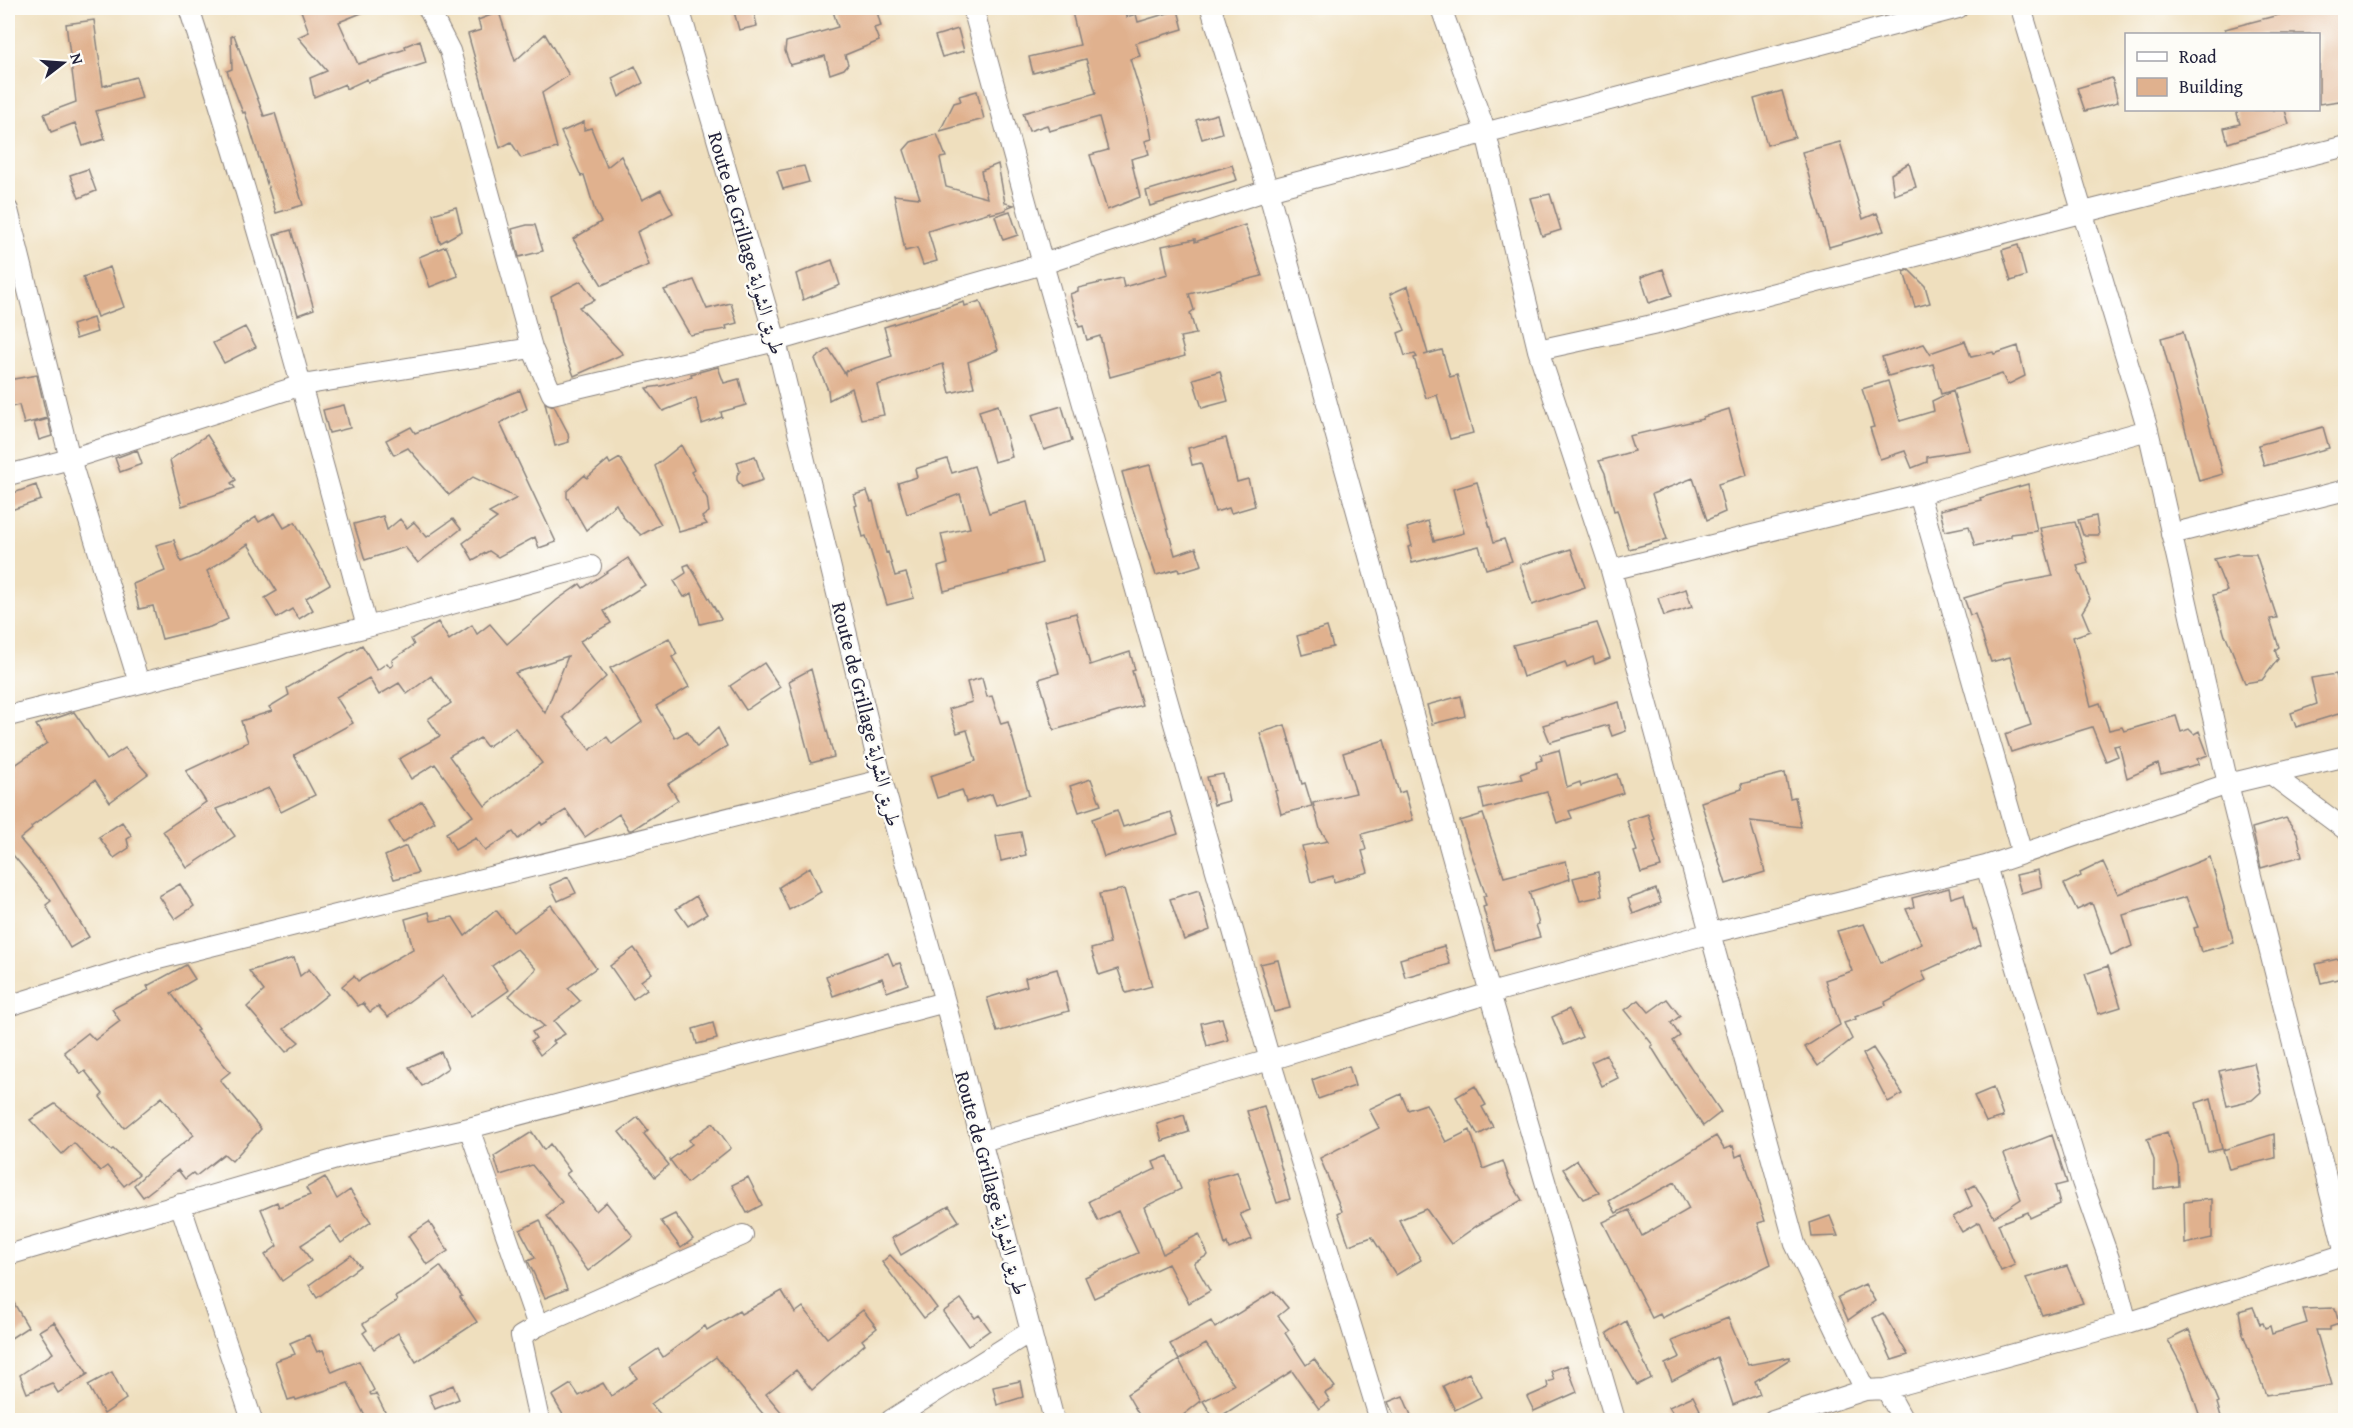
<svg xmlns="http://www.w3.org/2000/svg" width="2353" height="1428" viewBox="0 0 2353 1428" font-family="'Gentium Book Plus',Amiri,serif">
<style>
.building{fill:#e0b18e;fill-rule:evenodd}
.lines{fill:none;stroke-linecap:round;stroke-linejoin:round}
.minor-casing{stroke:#88807c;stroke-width:22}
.minor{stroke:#fff;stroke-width:20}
.labels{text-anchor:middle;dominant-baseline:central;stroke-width:4.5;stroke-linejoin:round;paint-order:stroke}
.street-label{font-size:20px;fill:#22223b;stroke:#fdfcf7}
</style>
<rect width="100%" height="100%" fill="#fdfcf7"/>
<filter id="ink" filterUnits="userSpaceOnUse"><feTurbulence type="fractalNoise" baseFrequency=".0167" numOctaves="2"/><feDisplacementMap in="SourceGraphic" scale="12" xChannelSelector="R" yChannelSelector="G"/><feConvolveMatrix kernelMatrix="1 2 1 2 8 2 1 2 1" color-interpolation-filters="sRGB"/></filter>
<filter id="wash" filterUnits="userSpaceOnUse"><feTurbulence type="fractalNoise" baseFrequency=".008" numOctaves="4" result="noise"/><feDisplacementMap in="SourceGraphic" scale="24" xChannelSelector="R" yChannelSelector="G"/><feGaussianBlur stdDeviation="1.35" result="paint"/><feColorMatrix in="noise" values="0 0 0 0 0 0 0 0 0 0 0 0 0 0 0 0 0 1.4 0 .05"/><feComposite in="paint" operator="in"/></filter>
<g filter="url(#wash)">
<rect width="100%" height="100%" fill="#efdfbe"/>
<g id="blocks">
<path class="building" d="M300 8H374L339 22 358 64 406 49 405 46 420 40 426 63 368 82 367 79 346 89 345 84 314 97 310 78 327 71 298 37 309 32Z
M733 8H753L757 26 739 30Z
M832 8H876L881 26 874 28 879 41 845 55 848 64 844 69 830 74 825 56 790 65 785 51 786 42 838 27Z
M1071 8H1124L1126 17 1136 14 1138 22 1178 10 1183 29 1136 43 1140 56 1130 59 1147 113 1152 139 1145 141 1149 154 1131 159 1140 197 1107 210 1090 155 1108 150 1099 117 1049 131 1047 125 1029 131 1023 113 1096 93 1086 59 1033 73 1029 57 1080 45Z
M2289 8H2346V100L2319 104V34H2226L2225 29 2290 12Z
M499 12 515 61 545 34 569 75 542 93 557 148 521 158 511 142 500 148 468 34 481 30 478 20Z
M94 20 103 86 136 77 142 98 96 111 105 139 83 146 75 123 51 132 44 114 76 102 66 24Z
M958 29 964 51 942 57 935 36Z
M234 35 264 116 275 113 303 205 276 213 245 112 243 113 227 71 232 69 231 36Z
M635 66 643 83 619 97 612 78Z
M2112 78 2118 102 2085 111 2077 88Z
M977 91 984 119 940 131 954 103 961 101 959 96Z
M1782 91 1795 137 1767 145 1754 99Z
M2236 110H2285L2289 124 2228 143 2224 128 2240 124Z
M1217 114 1222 133 1202 139 1196 120Z
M584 122V130L591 128 607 167 621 156 642 200 661 190 673 213 637 232 649 265 602 285 573 239 601 222 595 211 584 175 581 176 561 132Z
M937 134 946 157 940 158 946 187 987 198 981 171 998 164 1005 203 1014 205 1006 208V210L990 214V212L928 231 937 261 923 265 917 248 905 251 894 195 920 198 904 150 911 142Z
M1840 142 1863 219 1877 213 1884 231 1829 247 1802 152Z
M1909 163 1916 187 1894 195 1891 174Z
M1232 165 1237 180 1150 206 1146 191Z
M804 166 809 182 783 189 777 171Z
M88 169 96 191 79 198 70 175Z
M1550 194 1561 230 1542 236 1530 198Z
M456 207 462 231 440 243 433 214Z
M1010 211 1018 235 1003 240 995 216Z
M527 225H535L543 251 519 257 512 229Z
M1245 225 1262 276 1189 294 1194 310 1190 313 1196 334 1180 337 1185 356 1110 377 1100 336 1087 340 1083 326 1079 327 1070 294 1078 291V288L1122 278 1124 287 1168 274 1162 246 1195 239V242Z
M291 230 314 309 298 315 274 235Z
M2018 245 2026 276 2011 281 2002 250Z
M446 246 458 276 430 287 419 257Z
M832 260 840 285 803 300 796 274Z
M110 267 124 307 97 317 83 277Z
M1663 269 1672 295 1649 303 1641 277Z
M1909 270 1925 286 1930 303 1915 307 1904 272Z
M694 280 707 309 731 303 737 323 726 326 727 329 690 335 664 290Z
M581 281 595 300 579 307 623 354 574 376 561 343 551 296Z
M1408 286 1428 354 1424 355 1442 350 1450 377 1457 375 1473 433 1450 439 1437 395 1426 398 1414 358 1417 357 1415 354 1405 356 1398 333 1405 330 1390 294Z
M980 301 998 350 968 362 974 387 950 393 943 364 877 385 884 415 861 419 852 388 829 400 828 390 815 359 829 349 845 374V371L892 356 884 327 964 302 965 306Z
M93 318 97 332 76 339 72 325Z
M245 327 256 347 224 363 213 343Z
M2183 332 2223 474 2199 481 2161 338Z
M1965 341 1971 357 1993 352 1994 354 2018 346 2025 376 2007 385 2002 374 1941 394 1933 364 1888 376 1882 357 1924 344 1931 355 1930 353Z
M718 367 724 383 739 379 746 405 721 412 722 417 702 424 696 398 663 411 646 388 661 386 692 377 691 374Z
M1220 371 1228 401 1202 408 1193 379Z
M37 375 47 418 24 424 19 405 11 407 8 394V380Z
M1888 381 1900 421 1934 411 1932 401 1953 391 1970 450 1927 457V462L1912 468 1905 451 1880 459 1870 428 1874 427 1862 389Z
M520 390 527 409 500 423 556 542 539 548 535 537 498 557 489 551 473 560 463 543 497 518 489 513 517 498 473 477 449 495 408 448 394 455 386 440 411 427 415 433Z
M545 403 554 406 568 433 569 442 555 446Z
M344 405 350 428 329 433 323 410Z
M998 405 1012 457 994 462 979 411Z
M1062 406 1072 441 1044 450 1032 415Z
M1729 409 1747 475 1718 484 1725 512 1707 520 1693 478 1652 494 1667 539 1629 549 1617 510 1614 511 1605 473 1599 461 1634 451 1629 436 1703 419V417Z
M48 419 52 436 39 440 34 423Z
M2323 427 2329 448 2264 466 2258 445Z
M207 435 236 480 231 483 235 488 182 506 170 460Z
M1226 438 1237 482 1248 479 1255 506 1231 513 1229 508 1215 512 1201 463 1192 465 1188 448Z
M681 445 694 470 691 472 707 498 709 512 702 517 707 524 679 532 655 466Z
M137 450 142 464 120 472 115 458Z
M755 456 763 480 742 487 737 480V475L740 471 737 462Z
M620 458 661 524 641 535 624 518 616 504 586 530 567 497V491L585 475 587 478 608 460 610 464Z
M947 459 952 473 974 466 989 513 1027 502 1042 563 1009 572V574L944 591 938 567 948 564 941 534 970 528 960 494 907 514 898 483 917 477 915 469Z
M1150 465 1175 555 1196 548 1202 565 1179 572 1178 569 1156 575 1132 507 1122 472Z
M1477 482 1494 542 1504 539 1512 561 1486 569 1479 546 1412 563 1408 547 1412 546 1407 528 1428 521 1434 541 1464 533 1453 489Z
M2028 484 2037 531 2011 534V537L1975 546 1969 526 1945 531 1940 510 1981 500 1980 498Z
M36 485 41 500 8 511V495Z
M867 491 871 502 873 501 886 553 888 552 895 576 906 573 914 598 887 605 866 536 863 537 855 506 857 505 854 495Z
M275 513 284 528 295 522 330 584 306 598 313 610 299 619 292 609 277 618 265 598 277 591 248 544 207 571 228 619 210 627 162 639 153 606 139 609 133 584 165 571 156 545 174 540 181 562 198 555 256 517 259 522Z
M383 516 387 530 400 519 407 528 414 522 427 537 453 519 461 529 418 563 405 547 365 560 354 524Z
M2096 516 2099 535H2083L2078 520Z
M2075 522 2088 563 2077 566 2090 599 2082 612 2090 631 2073 637 2091 706 2100 703 2109 730 2122 727 2124 731 2176 716 2181 732 2189 729 2194 734 2199 731 2208 755 2197 759 2199 764 2161 774 2158 764 2127 778 2119 745 2114 746 2118 756 2106 761 2092 727 2011 752 2005 734 2031 725 2010 657 1991 662 1975 614 1970 615 1964 598 2007 585 2053 576 2040 528Z
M1571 549 1585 587 1532 605 1520 565Z
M2236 554H2256L2277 618 2270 619 2279 647 2275 650 2278 659 2262 680 2245 683 2226 636H2225L2213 595 2227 591 2214 559Z
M628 558 645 585 604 611 611 623 580 641 606 677 563 717 590 750 607 737 612 744 642 722 610 668 669 638 677 654 672 657 689 687 656 706 675 738 687 731 697 747 718 728 727 746 668 784 678 800 632 830H629L619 814 585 837 566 810 542 825 541 822 518 839 513 832 485 851 476 838 455 850 446 833 473 816 435 764 411 779 399 759 440 736 428 719 451 703 431 676 407 694 399 683 379 695 369 678 336 697 353 723 294 755 315 795 281 812 269 788 216 809 235 836 187 868 163 831 206 802 186 771 248 742 241 721 272 711 269 707 289 695 287 688 362 645 377 670 387 663 390 667 393 665 392 660 414 645 411 639 438 622 449 640 472 625 477 634 490 624 507 644 557 600 580 584 583 588ZM568 656 545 713 515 673ZM515 728 542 763 485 806 449 756 480 738 487 747Z
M689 564 721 619 700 624 692 593 684 597 674 581 686 573 684 566Z
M1686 589 1692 607 1664 616 1658 598Z
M1076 613 1090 665 1130 652 1135 670 1132 671 1142 705 1054 730 1039 679 1059 673 1044 621Z
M1597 623 1610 658 1595 664 1593 657 1567 668 1565 662 1523 677 1513 645Z
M1327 627 1333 647 1302 655 1297 636Z
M764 663 780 687 746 710 730 686Z
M811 669 834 757 811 763 789 681Z
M2336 674 2345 712 2296 727 2291 713 2317 704 2311 678Z
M982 678 987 697 992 696 1001 724 1008 722 1029 795 996 805 992 794 966 802 962 790 937 798 930 776 976 761 967 730 957 733 949 709 972 702 967 682Z
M1461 696 1465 716 1432 724 1427 705Z
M1619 702 1626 731 1612 736 1608 725 1550 742 1543 725Z
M74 712 107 760 125 748 148 774 110 802 95 780 31 827 32 829 20 839 54 880 89 937 70 948 46 905 51 901 8 849V770L47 743 36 725Z
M1285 725 1302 784 1305 783 1312 806 1281 814 1275 791 1277 790 1260 733Z
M1384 740 1399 793 1405 791 1413 820 1362 834 1366 850 1362 851 1368 872 1334 882 1333 876 1311 882 1302 846 1328 841 1320 829 1313 803 1356 793 1343 753Z
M1559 750 1567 787 1580 782 1581 786 1617 774 1623 793 1569 811 1572 818 1557 823 1547 792 1484 809 1480 789 1522 779 1520 774 1537 768 1536 762 1542 760 1541 755Z
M1785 773 1790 798 1795 797 1801 827 1750 821 1765 872 1726 884 1701 802 1742 789 1741 784Z
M1223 774 1229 801 1214 805 1207 777Z
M1091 779 1101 805 1079 812 1070 786Z
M422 801 435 822 402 843 389 822Z
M1117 810 1123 827 1171 812 1178 834 1104 857 1092 819Z
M1483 814 1504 877 1566 861 1570 879 1529 892 1539 924 1536 925 1540 937 1495 950 1483 907 1486 906 1483 896H1486L1460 821Z
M1648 814 1656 841 1654 842 1661 867 1641 873 1634 852 1637 851 1627 821Z
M2286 818 2297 833 2302 856 2261 868 2252 828Z
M122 822 132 836 127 839 129 848 114 858 99 837Z
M1021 832 1026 855 1001 861 996 836Z
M406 846 418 873 394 879 385 856Z
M2210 857 2234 943 2201 952 2194 928 2198 927 2186 897 2123 915 2132 946 2111 956 2092 903 2077 910 2064 884 2081 876 2080 873 2103 862 2118 894Z
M810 867 821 892 789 910 779 887Z
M2038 870 2042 887 2021 893 2016 875Z
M1598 872 1602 896 1580 901 1573 878Z
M568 877 576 893 558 901 550 885Z
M180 884 194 906 175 919 159 896Z
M1949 888 1951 898 1964 894 1973 930 1976 929 1981 945 1922 972 1926 980 1885 1002 1886 1005 1855 1017 1856 1019 1844 1023 1852 1039 1818 1066 1805 1047 1840 1025 1825 980 1852 971 1837 931 1864 924 1881 963 1922 944 1906 909 1914 907 1912 898Z
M1124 889 1152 986 1126 993 1118 969 1099 975 1091 949 1110 944 1099 894Z
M1656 889 1661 903 1633 914 1628 899Z
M1199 890 1210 930 1184 940 1170 899Z
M696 896 707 914 688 926 676 909Z
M551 905 596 968 568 988 580 1001 554 1021 565 1034 553 1041 555 1043 540 1055 531 1041 536 1038 532 1032 544 1026 509 996 536 969 517 949 492 966 509 990 471 1017 443 976 388 1017 378 1006 370 1012 363 1003 358 1006 342 986 354 976 358 981 413 949 405 919 429 912 431 921 453 917 465 936 496 910 513 932Z
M1444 946 1450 964 1405 977 1400 959Z
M634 948 652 973 641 981 647 989 633 999 610 966Z
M888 953 893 965 900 963 908 984 887 992 882 978 833 996 826 976Z
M2346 957V977L2321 983 2316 964Z
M294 958 300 976 309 969 328 994 284 1029 299 1042 286 1052 247 1007 264 991 249 971Z
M1278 960 1290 1008 1274 1012 1260 964Z
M186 965 195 979 171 993 198 1030 196 1031 230 1072 220 1080 261 1129 232 1161 224 1154 196 1176 193 1173 185 1179 178 1170 143 1197 134 1185 154 1166 194 1135 162 1097 124 1128 100 1097 103 1094 85 1071 81 1074 64 1052 88 1033 95 1040 120 1021 112 1009 149 990 147 986Z
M2108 966 2121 1007 2098 1014 2085 974Z
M1057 969 1069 1011 997 1032 987 998 1027 986 1025 978Z
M1667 999 1680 1016 1671 1023 1680 1036 1673 1041 1721 1112 1703 1126 1669 1075 1651 1046 1653 1045 1625 1010 1639 1000 1649 1012Z
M1569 1009 1582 1037 1564 1045 1552 1017Z
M1222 1018 1228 1040 1207 1046 1201 1023Z
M713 1023 717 1039 697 1044 693 1029Z
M1873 1048 1903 1094 1888 1102 1863 1054Z
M441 1052 448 1068 422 1086 409 1067Z
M1606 1055 1618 1078 1602 1086 1591 1062Z
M2254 1063 2261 1092 2252 1100 2227 1106 2219 1071Z
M1349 1066 1355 1086 1318 1099 1312 1080Z
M1475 1086 1486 1105 1482 1107 1493 1127 1478 1135 1456 1097Z
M1993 1088 2003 1117 1986 1122 1974 1096Z
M1401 1094 1408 1110 1426 1104 1446 1142 1470 1130 1483 1169 1503 1161 1509 1179 1522 1200 1478 1225 1451 1244 1426 1209 1399 1220 1421 1260 1396 1275 1372 1237 1349 1245 1338 1213 1342 1211 1320 1158 1379 1128 1369 1109Z
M2211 1098 2222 1149 2208 1152 2196 1103Z
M55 1104 111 1150 113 1149 139 1174 124 1186 107 1166 100 1171 74 1143 62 1154 30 1120Z
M1264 1106 1290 1199 1277 1203 1247 1111Z
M1184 1115 1189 1132 1162 1141 1157 1124Z
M638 1117 648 1130 644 1134 669 1165 655 1177 619 1132Z
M713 1123 731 1148 687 1183 670 1160 692 1144 689 1140Z
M532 1132 544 1150 550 1144 570 1171 566 1174 596 1211 606 1202 633 1236 588 1271 547 1216 562 1202 532 1165 500 1175 494 1156Z
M2167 1132 2178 1166 2179 1186 2154 1189V1160L2147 1139Z
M2274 1134 2275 1158 2229 1169 2223 1150Z
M2052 1135 2067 1183 2055 1186 2060 1204 2030 1218 2028 1212 1998 1224 2015 1265 2001 1271 1979 1222 1962 1232 1953 1217 1972 1206 1965 1190 1975 1185 1994 1217 2021 1199 2004 1154Z
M1716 1136 1724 1149 1733 1146 1736 1157 1742 1154 1765 1221 1758 1223 1771 1264 1662 1318 1660 1314 1652 1318 1603 1222 1629 1210 1642 1236 1689 1209 1675 1182 1616 1213 1609 1201Z
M1168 1156 1181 1189 1144 1207 1163 1254 1199 1234 1208 1255 1194 1263 1210 1291 1189 1303 1168 1264 1094 1298 1085 1277 1138 1253 1118 1211 1098 1221 1089 1201 1156 1169 1153 1162Z
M1577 1160 1599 1193 1583 1199 1563 1169Z
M1237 1172 1250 1210 1240 1214 1252 1239 1229 1249 1227 1243 1225 1245 1207 1180Z
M325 1177 337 1199 350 1190 371 1222 341 1243 330 1226 301 1245 311 1261 282 1281 265 1255 277 1246 261 1209 277 1202 279 1207 310 1195 306 1188Z
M748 1177 762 1205 747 1213 732 1185Z
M2212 1199V1238L2185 1244 2184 1202Z
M949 1206 959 1221 901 1255 892 1238Z
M675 1214 693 1239 681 1248 661 1221Z
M1830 1216 1838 1236 1812 1237 1810 1223Z
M540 1220 567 1289 545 1298 528 1261 535 1258 520 1230Z
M429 1222 448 1251 427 1265 408 1236Z
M351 1255 360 1266 317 1298 309 1285Z
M890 1255 925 1292 937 1308 924 1318 882 1262Z
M440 1266 462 1296 460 1297 477 1322 416 1362 398 1333 374 1349 363 1333 367 1330 363 1324 397 1301 395 1297 412 1287Z
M2067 1266 2083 1303 2042 1315 2026 1278Z
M1865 1284 1875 1301 1848 1320 1838 1297Z
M782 1291 795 1313 803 1307 827 1338 863 1310 877 1328 862 1340 865 1344 812 1390 796 1370 766 1394 788 1420H768L716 1357 651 1404 666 1420H566L552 1396 571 1384 579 1396 603 1383 611 1396 637 1378 630 1368 658 1349 663 1357 705 1326 707 1330 739 1311 741 1314Z
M1274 1291 1288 1308 1278 1316 1289 1330 1285 1333 1306 1365 1314 1359 1335 1387 1325 1393 1330 1401 1319 1409 1292 1371 1215 1420 1203 1401 1234 1385 1206 1344 1179 1360 1170 1344 1211 1321 1215 1328Z
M8 1293 28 1327 8 1340Z
M961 1299 975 1318 979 1315 990 1330 968 1346 943 1312Z
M2253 1307 2260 1324 2263 1323 2265 1328 2270 1326 2272 1334 2307 1323 2303 1309 2335 1308 2339 1324 2330 1327V1330H2316L2332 1385 2266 1395 2243 1334 2239 1311Z
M1883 1313 1908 1355 1892 1360 1873 1318Z
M1728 1318 1748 1365 1790 1357V1359L1755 1381 1760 1394 1733 1405 1717 1357 1672 1381 1665 1364 1680 1357 1672 1341Z
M1626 1321 1651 1378 1637 1385 1607 1333Z
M54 1322 88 1374 58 1393 52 1383 27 1393 20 1375 53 1353 39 1331Z
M2189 1330 2219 1402 2217 1403 2222 1420H2201L2185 1372 2168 1340Z
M309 1335 317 1352 323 1350 332 1372 359 1361 374 1390 370 1393 371 1395 376 1394 389 1420H367L348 1383 296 1400 295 1398 288 1400 275 1361 295 1354 290 1343Z
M1179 1360 1201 1401 1177 1420H1142L1127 1394Z
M1567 1365 1577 1392 1534 1411 1527 1397 1548 1388 1547 1382 1554 1380 1551 1371Z
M112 1372 126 1399 104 1414 88 1385Z
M1469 1373 1481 1397 1455 1410 1443 1386Z
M1020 1381 1023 1397 997 1405 993 1387Z
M453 1385 459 1399 435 1409 429 1395Z
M1403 1396 1413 1420H1396L1388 1402Z
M1693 1396 1700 1410 1677 1420 1669 1407Z"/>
</g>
</g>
<g filter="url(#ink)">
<use href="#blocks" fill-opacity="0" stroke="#88807c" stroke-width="1.5"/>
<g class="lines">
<g class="minor-casing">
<path id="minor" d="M189 8C255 212 311 419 367 627
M428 8 450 51 532 348 552 394 776 341 1043 264 1268 190 1958 8
M679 8 776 341 882 780 945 1002 1054 1420
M973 8 1043 264 1270 1060 1380 1420
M1211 8 1268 190 1490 993 1615 1420
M1441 8 1486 133 1538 350 1611 570 1795 1244 1865 1390
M2021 8 2148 430 2228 784 2346 1257
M8 210 70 459 139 683
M1538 350 1657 324 2084 212 2346 146
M8 475 70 459 302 385 532 348
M1919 494 2022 854
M2171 534 2346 490
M1611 570 1919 494 2148 430
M8 716 367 627 591 566
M2271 774 2346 830
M1986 866 2082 1182 2113 1270 2127 1323
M8 1006 158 959 882 780
M469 1128 538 1326
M982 1141 1270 1060 1490 993 1711 933 1986 866 2228 784 2346 756
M180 1204 252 1420
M8 1255 347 1156 469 1128 945 1002
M1886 1389 1903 1420
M539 1420 521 1336 538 1326 743 1235
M891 1420 1031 1331
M1773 1420 1865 1390 1886 1389 2127 1323 2346 1254"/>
</g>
<use href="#minor" class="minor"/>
</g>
</g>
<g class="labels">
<g class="street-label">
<text transform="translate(747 243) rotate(74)">Route de Grillage طريق الشواية</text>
<text transform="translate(867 714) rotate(76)">Route de Grillage طريق الشواية</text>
<text transform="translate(992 1183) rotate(75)">Route de Grillage طريق الشواية</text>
</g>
</g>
<rect width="2353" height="1428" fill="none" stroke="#fdfcf7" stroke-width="30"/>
<rect x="2125" y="33" width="195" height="78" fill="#fdfcf7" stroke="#a5a5ac" stroke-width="1.5"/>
<rect x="2137" y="52" width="30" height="9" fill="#ffffff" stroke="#a5a5ac" stroke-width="1.5"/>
<text x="2179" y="63" font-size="18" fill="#22223b">Road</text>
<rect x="2137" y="78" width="30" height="18" fill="#e0b18e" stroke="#a5a5ac" stroke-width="1.5"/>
<text x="2179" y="93" font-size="18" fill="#22223b">Building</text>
<g transform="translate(63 63) rotate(73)" stroke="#fdfcf7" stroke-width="4.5" paint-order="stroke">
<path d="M0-4.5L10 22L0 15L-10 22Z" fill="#22223b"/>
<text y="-9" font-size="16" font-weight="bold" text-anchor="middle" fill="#22223b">N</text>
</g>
</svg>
